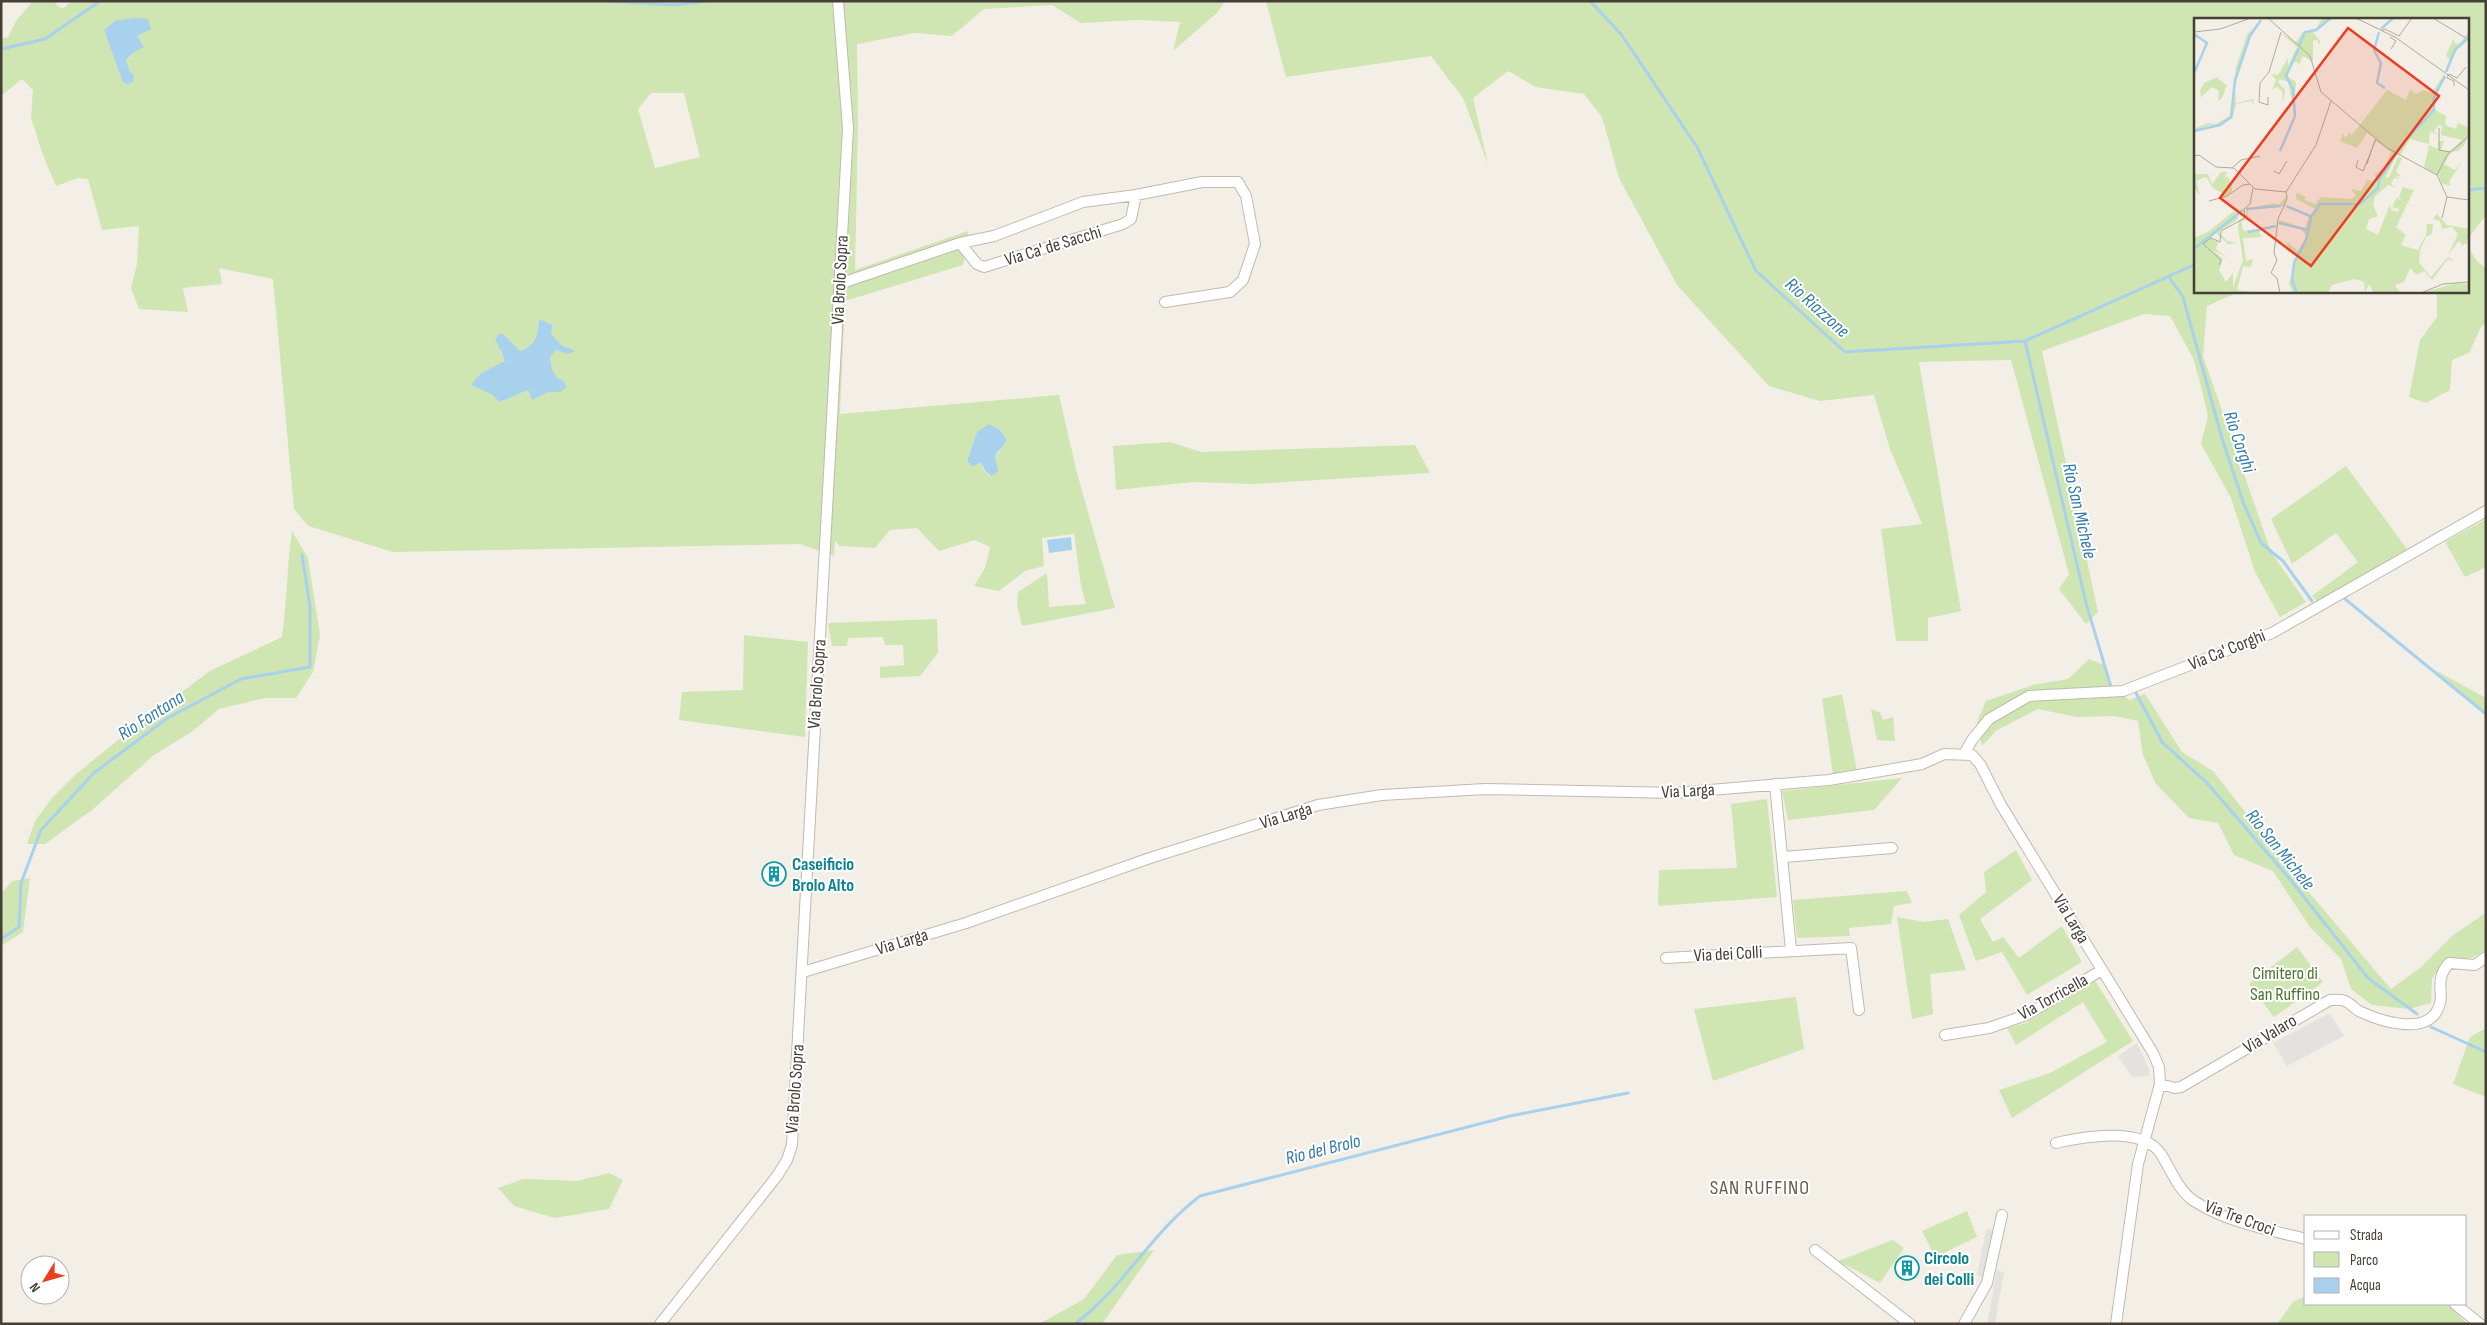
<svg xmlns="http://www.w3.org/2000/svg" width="2487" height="1325" viewBox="0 0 2487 1325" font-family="'Sofia Sans Condensed',sans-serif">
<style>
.green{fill:#cfe5b2;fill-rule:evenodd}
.parking{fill:#e4e2df}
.water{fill:#a7d1ed}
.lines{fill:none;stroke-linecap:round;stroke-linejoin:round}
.stream{stroke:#a7d1ed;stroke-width:3}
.street-casing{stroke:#c1baad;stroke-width:12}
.street{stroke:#fff;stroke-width:10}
.labels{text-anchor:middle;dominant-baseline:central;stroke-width:4;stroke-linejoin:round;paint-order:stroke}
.street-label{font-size:18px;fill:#463f37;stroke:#fff}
.culture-label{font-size:18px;font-weight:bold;fill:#0d838f;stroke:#fff;text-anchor:start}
.park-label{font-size:18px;fill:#49752d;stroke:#fff}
.water-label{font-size:19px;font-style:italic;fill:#357cac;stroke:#fff}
.quarter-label{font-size:20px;letter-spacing:1px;fill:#685d4e;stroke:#fff}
.inset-river{fill:none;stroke:#a7d1ed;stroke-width:2.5}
.inset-road{fill:none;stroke:#aea9a1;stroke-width:1}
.view{fill:#ef3d22;fill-opacity:0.15;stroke:#ef3d22;stroke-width:2.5}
.inset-edge{fill:none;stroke:#463f37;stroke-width:2.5}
</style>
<rect width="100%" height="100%" fill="#f3efe7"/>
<path class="green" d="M33 1H53L62 9 72 1H1225L1217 13 1173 51 1180 22 1137 20 1081 23 1052 5 984 9 952 36 915 33 857 44 858 125 855 270 968 231 969 241 963 265 845 301 840 414 1059 395 1077 473 1115 608 1022 626 1017 605 1018 592 1047 573 1049 607 1086 604 1081 586 1074 534 1042 538 1044 566 1025 571 999 591 974 586 985 568 990 547 975 540 939 551 917 528 890 530 875 548 840 546 835 541 834 556 800 544 393 552 308 526 294 509 273 279 219 268 222 284 183 288 188 312 139 309 131 288 137 264 139 226 102 230 88 179 78 178 56 186 43 155 31 118 33 90 22 79 1 96V39L8 37 16 21ZM104 30 143 31 136 36 134 52 126 60 130 72 112 49ZM651 93H684L700 157 655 168 638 109ZM539 320 553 325 551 334 567 354 556 350 550 357 552 369 561 392H549L533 399 528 390 500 402 491 394 481 373 506 361 500 352 502 333 520 351C536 345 538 336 539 320ZM977 432 1000 452 995 456 997 472 990 476 984 471 981 462 967 461Z
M1266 1H2486V215L2468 239V19H2196V291H2241L2207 306 2203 356 2271 552 2306 602 2280 617 2255 572 2231 498 2201 444 2208 416 2202 390 2193 358 2170 316 2144 314 2042 351 2098 612 2086 624 2059 589 2069 574 2011 360 1919 362 1961 611 1928 618V641H1896L1881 529 1922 524 1890 449 1874 395 1820 401 1769 386 1677 285 1619 178 1602 117 1584 94 1536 87 1508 71 1473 98 1488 164 1463 98 1431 56 1286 77Z
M2468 247 2477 261 2486 268V323L2481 327 2469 353 2452 360 2450 390 2426 403 2409 397 2420 340 2437 317V291H2468Z
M1170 442 1201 452 1415 445 1430 473 1252 484 1193 482 1116 490 1113 446Z
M2346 466 2407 549 2317 602 2312 596 2358 562 2336 533 2292 564 2271 519Z
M2486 519V567L2465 577 2445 542Z
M292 531 308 558 320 635 313 672 296 698H265L219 709 193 731 154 755 92 810 45 844H27L35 821 52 798 76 774 137 725 210 671 282 637C287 601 287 566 292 531Z
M937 619 938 653 920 676 880 678V667L904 665 903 645H885L883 637 848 638 847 646H832L828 623Z
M744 635 808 642 805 737 679 720 682 692 743 690Z
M2089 659 2104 665 2110 683 2129 700 2145 694 2182 752 2213 771 2295 876 2391 989 2420 968 2453 935 2484 914 2486 949C2473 960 2464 960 2448 958L2432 978 2431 1003 2409 1009 2372 1005 2351 989 2341 959 2310 927 2273 871 2234 855 2218 823 2189 818 2156 784 2143 755 2138 721 2114 716 2076 717 2038 709 1997 730 1982 746 1977 722 1986 701 2033 685 2068 679Z
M2435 670 2486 698V713Z
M1842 694 1857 770 1833 775 1822 699Z
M1871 709 1880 712 1883 720 1893 717 1895 741 1877 740Z
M1902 778 1874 810 1788 820 1782 791Z
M1767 799 1777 897 1658 906 1659 870 1737 868 1731 804Z
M2016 850 2032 880 1980 919 1993 942 2003 937 2019 958 2062 926 2082 962 2027 995 2002 952 1976 961 1959 915 1986 892 1984 872Z
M30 878 23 932 1 946V894L12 881Z
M1907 891 1912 903 1894 906 1891 924 1849 928 1850 936 1797 938 1793 900Z
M1897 917 1923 922 1948 919 1966 970 1930 974 1933 1014 1912 1019Z
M2297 947 2323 982 2274 1017 2249 984Z
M2094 979 2133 1041 2012 1118 1999 1090 2050 1073 2107 1042 2083 1002 2016 1045 2007 1028 2026 1023Z
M1796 997 1804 1049 1713 1081 1694 1009Z
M2486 1028V1097L2453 1084 2470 1037Z
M609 1173 623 1180 609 1209 555 1218 514 1206 498 1188 523 1179 577 1181Z
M1967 1211 1977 1237 1935 1257 1922 1231Z
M1893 1240 1904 1248 1880 1283 1838 1261Z
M1154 1250 1102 1324H1039L1084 1299 1117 1255Z
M2306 1296V1304H2447L2468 1324H2277L2293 1302Z"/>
<path class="parking" d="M2330 1013 2344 1036 2287 1066 2273 1043Z
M2137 1043 2150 1071 2148 1076 2132 1077 2118 1056Z
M1994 1229 1984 1279 1977 1275 1986 1230Z
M1997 1270 2004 1272 1995 1324H1987Z"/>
<path class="water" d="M135 18 148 19 151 29 137 36 144 47 134 52 126 60 130 72 134 76 133 82 127 84 123 82 104 30 115 21Z
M539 319 553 325 551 334 561 345 575 351 567 354 556 350 550 357 552 369 557 378 562 380 567 386 561 392H549L532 400 528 390 500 402 491 394 471 385 481 373 505 361 495 338 502 333 520 351C536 345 538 336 539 319Z
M989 424 1000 430 1007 440 995 456 998 472 991 476 985 471 981 462 973 467 967 461 977 432Z
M1071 537 1072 550 1049 553 1047 540Z"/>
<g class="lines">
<path class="stream" d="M608 1 674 5 709 1
M1590 1 1621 34 1697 147 1756 271 1845 352 2025 341 2196 264
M1 49 45 39 100 1
M2468 190 2486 188
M2169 277 2183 297 2221 435 2243 502 2261 543 2283 561 2312 601
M2025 341 2086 603 2111 687
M2345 599 2486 714
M2136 693 2162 742 2207 783 2289 878 2368 978 2417 1014
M1 939 19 927 21 883 41 830 94 773 166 719 241 679 310 667V606L302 555
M2431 1027 2486 1052
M1075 1324C1123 1288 1152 1232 1200 1196L1510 1116 1628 1093"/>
<g class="street-casing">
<path id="street" d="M960 243 977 264 984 267 1123 224 1131 219 1136 195
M839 284 960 243 994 236 1083 202 1136 195 1202 182H1238L1246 196 1255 244 1243 280 1230 292 1165 302
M1964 754 1972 740 1989 719 2029 696 2123 691 2272 633 2486 511
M1775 784 1791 950
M1784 857 1892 848
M1666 958 1851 948 1859 1010
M803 972 966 923 1150 858 1318 805 1382 795 1485 789 1675 793 1829 780 1922 764 1944 754 1972 755 1980 764 2001 805 2153 1053 2159 1067 2160 1084 2138 1164 2116 1324
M1945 1035 1989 1028 2026 1015 2102 970
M2160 1084 2175 1088 2181 1087 2330 1000C2334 1000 2341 999 2345 1001 2351 1003 2355 1010 2361 1012 2380 1021 2423 1035 2437 1011 2447 993 2432 983 2449 963L2475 965 2486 957
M2056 1143C2083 1137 2142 1126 2161 1154 2171 1170 2178 1190 2194 1201 2226 1222 2269 1230 2306 1239
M1815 1250 1910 1324
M2455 1304 2480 1324
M660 1324 777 1176 787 1160 792 1145 848 128 838 1
M1964 1324 1987 1283 2002 1215"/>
</g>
<use href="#street" class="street"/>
</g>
<defs>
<g id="building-ring" transform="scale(1.25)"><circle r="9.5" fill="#fff" stroke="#0f9aa8" stroke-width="1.5"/><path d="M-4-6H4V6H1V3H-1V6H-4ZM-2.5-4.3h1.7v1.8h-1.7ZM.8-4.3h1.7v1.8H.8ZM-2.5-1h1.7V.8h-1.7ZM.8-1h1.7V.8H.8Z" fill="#0f9aa8"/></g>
</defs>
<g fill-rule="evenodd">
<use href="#building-ring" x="774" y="874"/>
<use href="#building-ring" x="1907" y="1268"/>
</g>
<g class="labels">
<g class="street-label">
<text transform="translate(1053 246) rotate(-17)">Via Ca' de Sacchi</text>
<text transform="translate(840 280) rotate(-87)">Via Brolo Sopra</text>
<text transform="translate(2227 650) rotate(-22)">Via Ca' Corghi</text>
<text transform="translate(817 684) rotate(-86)">Via Brolo Sopra</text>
<text transform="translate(1688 791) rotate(-3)">Via Larga</text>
<text transform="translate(1286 816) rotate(-17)">Via Larga</text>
<text transform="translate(2071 919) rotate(59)">Via Larga</text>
<text transform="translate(902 942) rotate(-17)">Via Larga</text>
<text transform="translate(1728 954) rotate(-3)">Via dei Colli</text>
<text transform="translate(2053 997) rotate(-29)">Via Torricella</text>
<text transform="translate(2270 1034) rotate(-31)">Via Valaro</text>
<text transform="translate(795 1089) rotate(-86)">Via Brolo Sopra</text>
<text transform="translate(2240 1218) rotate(20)">Via Tre Croci</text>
</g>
<g class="culture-label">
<text x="792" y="864">Caseificio<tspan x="792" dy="21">Brolo Alto</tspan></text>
<text x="1924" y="1258">Circolo<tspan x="1924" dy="21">dei Colli</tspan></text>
</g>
<g class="park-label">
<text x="2285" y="973">Cimitero di<tspan x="2285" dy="21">San Ruffino</tspan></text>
</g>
<g class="water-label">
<text transform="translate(1817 308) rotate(42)">Rio Riazzone</text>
<text transform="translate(2239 442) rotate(71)">Rio Corghi</text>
<text transform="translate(2079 511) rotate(77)">Rio San Michele</text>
<text transform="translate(151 716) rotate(-33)">Rio Fontana</text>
<text transform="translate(2280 850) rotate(51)">Rio San Michele</text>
<text transform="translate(1323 1150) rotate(-14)">Rio del Brolo</text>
</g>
<g class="quarter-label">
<text x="1760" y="1188">SAN RUFFINO</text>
</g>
</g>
<g transform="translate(2194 18)">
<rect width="275" height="275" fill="#f3efe7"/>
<path d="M128 0H138L119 14 126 23 125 27 123 22 119 23V44L109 38 104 48V44H100L93 58 102 64 100 93 94 64 86 61 84 64 91 72 89 86 88 73 83 69 78 72 82 62 77 56 84 57 94 40V48L103 29 87 15 102 24 109 14 122 11ZM67 1 56 20 41 67 42 85 59 81 60 86 57 83 42 86 39 100 23 109 16 107 0 114V111L14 105 22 106 37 97 42 49 53 17ZM275 13V21L264 30 257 45 252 37 260 20 261 26 266 25ZM250 56 252 60 243 73 240 91 252 98 251 107 262 111 264 105 274 109 275 114 271 126 264 133 257 134 250 146 261 152 268 143 255 164 257 168 247 165 245 157 230 150 235 127 244 131 245 123H250L247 132 256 133 268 122 247 117 248 108 244 107 240 113 245 118 236 113 235 126 216 121 207 136 202 138 191 160 195 159 204 139 208 140 202 154 208 159 201 157 206 161 200 160 197 166 203 170 194 167 181 178 179 187 184 198 175 201 172 211 184 217 196 186 197 192 204 194 205 191 198 189 203 179 207 183 205 179 209 169 220 172 202 209 212 217 207 227 224 232 232 217 233 206H239L238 216 232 219 226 232 225 245 237 259 253 240 255 239 261 244 254 241 238 262 230 253 223 257 216 250 210 264 201 267 206 275H180L175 266 171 275 170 264 161 261 138 267 134 275H99L95 265 100 254 99 242 103 239 101 234 95 233 92 223 104 233 112 219 107 210 85 205V202L111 210 115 199 95 188 116 197 121 191 102 181V177L103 175 112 179 110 182 121 186 127 179 157 181 162 177 157 171 167 173 173 162 182 164 181 156 190 150 197 134 182 123 177 130 181 120 173 115 163 130 146 123 149 116 152 120 155 114 157 117 161 113 193 72 212 82 216 72 222 76 229 72 238 75ZM26 58 24 61 33 67 28 80 24 83 25 73 18 69 7 79 6 73 10 65ZM27 154H34L31 158 35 160 38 168V174L32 178 24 179 28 175 19 170 12 159 2 163 6 177 0 170V156H14L18 166ZM94 176 91 188 54 191V201L47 203 49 213 74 210 65 214 68 219 49 220 52 243 59 241 57 249 49 248 43 272 70 275H0V220L14 214 44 190V201L25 214 33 223 44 225 34 226 22 215 17 220 22 224 21 219 24 224 22 231 34 240 19 232 29 241 25 252 32 264 39 255V269L49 242 44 210 45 202 53 196 52 191 80 185 85 187ZM243 196 253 207 275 211 273 227 270 225 269 228 265 223 254 237 264 216 258 209 248 211 246 203 239 201ZM262 265 275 266V275H228Z" fill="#cfe5b2"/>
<path class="inset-river" d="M187 11 199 0M185 14 180 32 187 45 183 65 191 70M0 16 13 25 0 55M105 28 111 14 122 12 137 0M252 54 261 32 275 19M0 113 26 107 37 99 41 62 56 18 67 2M86 133 101 98 99 71 92 58 105 30M92 188 116 198M52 191 87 188M85 205 114 212M54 214 82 208M1 230 49 192M103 275 98 262 100 245 112 222 117 199 126 186H166L184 170 185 162 210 124 240 92V79L251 58"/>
<path class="inset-road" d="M74 0 116 38 127 74 193 130 243 157M162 0 201 19 275 72M239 0 272 20M187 13 191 11 205 18 218 0M0 14 26 11 57 0M196 19 202 23 197 31M260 68V63L253 60 255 56 263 60 272 49M74 79V87L65 84 66 65 75 54 87 14M245 110V132L256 134M0 138 5 137 22 149 40 150 61 171 92 174 122 127 137 83M164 142 162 149 169 153 182 121M173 146 178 131M39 149 47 142 66 138M80 153 85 156 93 143M243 157 253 137 275 118M243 157 253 179 275 182M15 183 33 178 49 167 56 166M248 200 253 179M25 247 27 242 9 226 17 220 26 224 27 213 51 200 50 191 56 186 59 170M86 275 83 260 77 255 83 242 80 235 84 201 93 181 92 173M227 275 249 266 275 264"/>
<path class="view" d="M154 10 245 78 117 248 26 180Z"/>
<rect width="275" height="275" class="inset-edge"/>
</g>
<rect width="2487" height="1325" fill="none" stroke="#463f37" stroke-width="5"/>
<rect x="2304" y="1215" width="162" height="90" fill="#ffffff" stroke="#b5b2af"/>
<rect x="2314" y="1231" width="25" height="8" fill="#ffffff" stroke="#b5b2af"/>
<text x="2350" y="1240" font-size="15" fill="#463f37">Strada</text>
<rect x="2314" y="1252" width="25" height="15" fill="#cfe5b2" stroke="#b5b2af"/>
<text x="2350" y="1265" font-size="15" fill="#463f37">Parco</text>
<rect x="2314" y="1278" width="25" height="15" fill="#a7d1ed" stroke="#b5b2af"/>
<text x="2350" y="1290" font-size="15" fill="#463f37">Acqua</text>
<g transform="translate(45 1280) rotate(233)"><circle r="24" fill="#ffffff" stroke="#b5b2af"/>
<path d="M0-4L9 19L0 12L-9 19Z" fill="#ef3d22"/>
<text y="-8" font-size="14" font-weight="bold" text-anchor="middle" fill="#463f37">N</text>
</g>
</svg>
